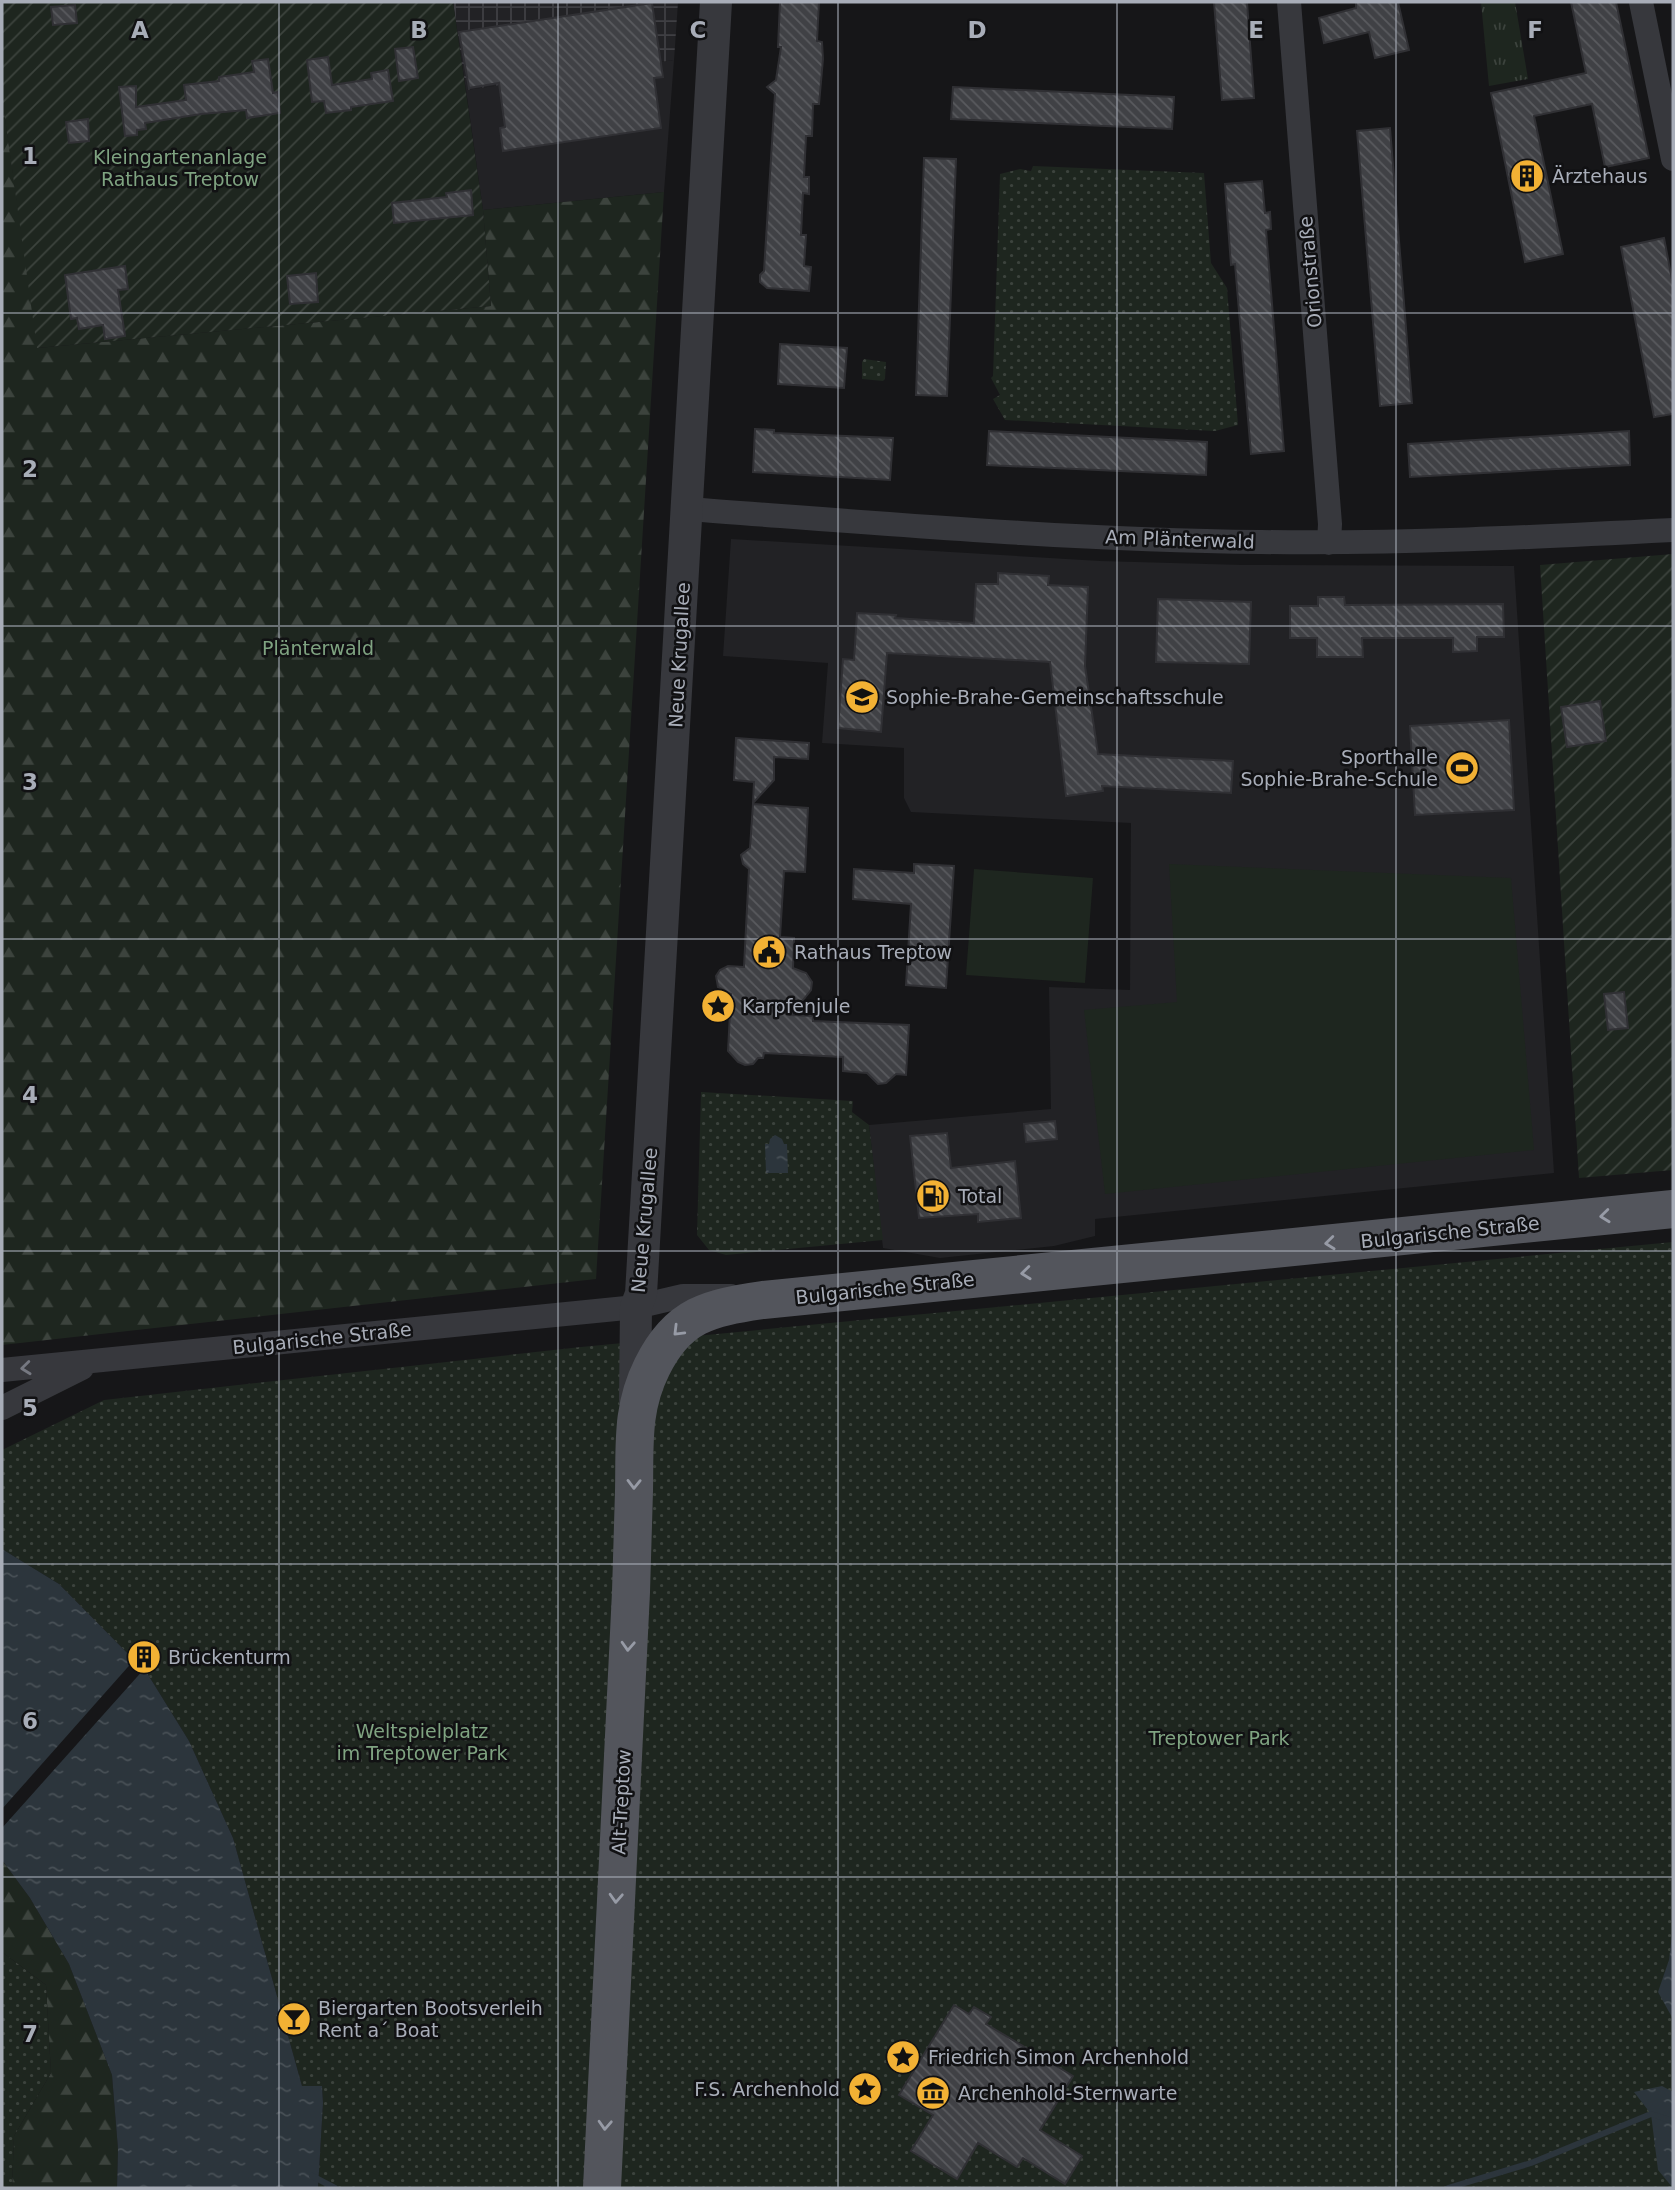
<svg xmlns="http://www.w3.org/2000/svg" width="1675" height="2190" viewBox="0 0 1675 2190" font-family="'DejaVu Sans',sans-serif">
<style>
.built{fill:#222225}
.industrial{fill:url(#industrial-grid)}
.grass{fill:url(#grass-tufts)}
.forest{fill:url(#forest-firs)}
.park{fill:url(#park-dots)}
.garden{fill:url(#garden-furrows)}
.pitch{fill:#1e261f}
.water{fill:url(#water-ripples)}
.pier{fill:#161618}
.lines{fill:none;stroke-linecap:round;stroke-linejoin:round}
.stream{stroke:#2c353c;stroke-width:6}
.building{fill:url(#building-back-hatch);stroke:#303034;stroke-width:2}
.minor{stroke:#37383d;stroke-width:24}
.tertiary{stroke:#37383d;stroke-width:32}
.primary{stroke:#53555c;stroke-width:38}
.oneway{stroke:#979ba6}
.oneway2{stroke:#757881}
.grid{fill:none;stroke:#a8adb8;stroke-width:2;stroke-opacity:0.55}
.labels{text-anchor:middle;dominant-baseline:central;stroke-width:5;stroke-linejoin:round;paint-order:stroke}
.park-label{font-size:19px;fill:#7fa381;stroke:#111113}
.poi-label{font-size:19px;fill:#a8adb8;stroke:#111113;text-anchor:start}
.street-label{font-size:19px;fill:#a8adb8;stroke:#111113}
.grid-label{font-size:23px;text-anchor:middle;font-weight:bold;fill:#a8adb8;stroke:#111113;stroke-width:5;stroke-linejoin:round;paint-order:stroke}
</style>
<defs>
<pattern id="industrial-grid" width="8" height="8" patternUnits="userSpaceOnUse" patternTransform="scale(1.75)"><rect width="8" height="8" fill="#222225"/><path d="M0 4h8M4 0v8" fill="none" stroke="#3f3f43"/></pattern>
<pattern id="grass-tufts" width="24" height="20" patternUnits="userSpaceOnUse" patternTransform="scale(1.75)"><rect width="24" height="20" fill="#1e261f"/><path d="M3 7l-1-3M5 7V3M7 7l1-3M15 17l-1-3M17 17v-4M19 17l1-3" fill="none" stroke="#3c433d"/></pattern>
<pattern id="forest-firs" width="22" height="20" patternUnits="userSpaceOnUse" patternTransform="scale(1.75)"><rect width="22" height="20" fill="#1e261f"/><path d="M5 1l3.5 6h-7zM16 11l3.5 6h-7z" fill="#3c433d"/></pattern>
<pattern id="park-dots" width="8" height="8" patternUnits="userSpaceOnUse" patternTransform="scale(1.75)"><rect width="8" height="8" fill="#1e261f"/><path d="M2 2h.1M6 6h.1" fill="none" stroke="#3c433d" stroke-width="1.8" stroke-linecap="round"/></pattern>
<pattern id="garden-furrows" width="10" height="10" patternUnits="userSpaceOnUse" patternTransform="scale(1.75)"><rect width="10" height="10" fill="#1e261f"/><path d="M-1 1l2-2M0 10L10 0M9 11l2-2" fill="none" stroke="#3c433d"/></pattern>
<pattern id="water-ripples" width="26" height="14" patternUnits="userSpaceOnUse" patternTransform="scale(1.75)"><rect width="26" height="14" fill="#2c353c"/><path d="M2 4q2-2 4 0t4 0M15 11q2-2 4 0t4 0" fill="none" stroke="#485056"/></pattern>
<pattern id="building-back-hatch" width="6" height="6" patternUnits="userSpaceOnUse" patternTransform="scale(1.75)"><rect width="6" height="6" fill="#404145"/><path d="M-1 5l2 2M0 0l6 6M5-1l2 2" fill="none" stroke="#595a5e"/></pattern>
</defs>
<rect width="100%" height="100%" fill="#161618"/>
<path class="built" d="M674 60 664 192 483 210 466 90Z
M731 539 1100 561 1243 565 1514 566 1554 1173 1095 1219V1236L1054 1246 940 1258 883 1248 869 1125 1051 1109 1049 987 1130 990 1131 823 911 812 904 798V748L822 743 828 663 723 656Z"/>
<path class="industrial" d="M453 2H678L674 60 466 90Z"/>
<path class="grass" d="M1481 2H1515L1528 79 1489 86Z"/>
<path class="forest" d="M2 97 38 348 491 306 483 210 664 192 596 1279 2 1345Z
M2 1860 30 1898 69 1964 112 2075 118 2149 117 2188H12L14 2136 51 2073 46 1985 2 1952Z"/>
<path class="park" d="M1033 166 1204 173 1211 263 1227 288 1238 425 1215 431 1005 420 993 399 1000 395 991 378 993 376 1000 174 1020 169 1031 171Z
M864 359 886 362 885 379 883 381 862 379V362Z
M701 1092 853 1101 852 1112 869 1125 883 1240 726 1255 709 1250 697 1235Z
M1673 1242V2188H318L323 2103 322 2086H302L233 1838 189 1741 147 1673 59 1584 2 1549V1450L104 1400 581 1347Z
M2 1952 46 1985 51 2073 14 2136 12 2188H2Z"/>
<path class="garden" d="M2 2H453L483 210 491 306 37 348 2 97Z
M1673 554V1170L1579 1178 1540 565Z"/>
<path class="pitch" d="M1169 864 1511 878 1534 1150 1105 1194 1084 1010 1177 1002Z
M974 869 1093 878 1085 983 966 975Z"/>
<path class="water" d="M775 1135 782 1139 784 1144H787L788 1173H766L765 1144H769L770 1139Z
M2 1549 59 1584 147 1673 189 1741 233 1838 302 2086H322L323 2103 318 2188H117L118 2149 112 2075 69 1964 30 1898 2 1860Z
M1673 1927V2019L1658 1992 1669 1960Z
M1662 2086 1673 2092V2188L1658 2170 1651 2114 1634 2092Z"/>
<path class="pier" d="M135 1659 145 1668 2 1828V1809Z"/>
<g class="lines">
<path class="stream" d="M312 2176 335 2188
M1448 2188 1531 2163 1651 2114 1673 2121"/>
</g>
<path class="building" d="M780 2H819L817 41 822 42 823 59 819 104H813L812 136H806L804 177H809V194L803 193 801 235H806L804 266 811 267 809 291 767 288 760 282V275L764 271 775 94 767 87 776 80 781 47H778Z
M1214 2H1247L1254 98 1222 100Z
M1356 2H1398L1409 50 1375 58 1369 32 1324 43 1319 18 1356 8Z
M1571 2H1616L1649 158 1605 167 1592 104 1534 116 1563 254 1525 262 1491 93 1586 73Z
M652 3 663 77 654 78 661 128 503 151 500 128 505 127 499 83 469 88 459 32Z
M75 5 77 23 53 25 51 7Z
M413 47 418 78 399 81 395 49Z
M328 57 332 85 372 79 371 73 388 70 393 101 351 107V110L326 113 324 101 312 102 307 60Z
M268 59 273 93 278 92 280 113 247 118 246 110 201 114 145 123 146 129 137 130V135L125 136 119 87 136 86V107L186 100 184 85 219 81V77L254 72 252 61Z
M953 87 1174 97 1172 129 951 119Z
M88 119 89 141 69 143 66 122Z
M1390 128 1412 403 1380 406 1357 131Z
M924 158 956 159 947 396 916 395Z
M1262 181 1265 213 1270 212 1271 229 1266 230 1284 451 1251 454 1235 264 1231 265 1225 184Z
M471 190 473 215 394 223 392 203 447 197 446 193Z
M1664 238 1673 285V414L1654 417 1621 247Z
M125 266 128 289 118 290 125 336 105 339 103 325 79 329 77 318 71 319 65 275Z
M316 273 318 302 290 304 287 276Z
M780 344 847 348 844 388 778 384Z
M755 429 774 430V433L893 438 890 480 753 472Z
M989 431 1207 442 1206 475 987 465Z
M1629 431 1630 465 1410 477 1408 444Z
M998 573 1049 576 1048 585 1088 587 1085 666 1098 754 1233 761 1231 793 1102 786 1103 791 1066 796 1050 662 887 653 881 732 838 728 843 659 854 660 857 613 896 615 895 618 974 623 976 584H998Z
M1318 597H1344L1345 605 1503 604 1504 637H1477V651L1453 652V638H1362L1363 657H1317V638H1290V606H1318Z
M1158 599 1251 602 1249 664 1156 662Z
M1600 701 1606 741 1567 747 1561 707Z
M1509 720 1514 810 1415 815 1410 726Z
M736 738 809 743 808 759 774 757V780L753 803 754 782 734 780Z
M753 804 808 808 805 872 784 871 780 937 794 938 793 968 806 973 812 982 811 990 791 1015 813 1016V1021L909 1025 906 1075 896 1074 886 1083 878 1084 867 1073 843 1071V1057L764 1053 763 1058H758L753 1064 745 1065 738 1062 728 1051 731 994 718 987 716 976 720 970 728 966 744 967 749 869 743 864 741 855 750 848Z
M914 864 954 866 946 988 906 985 911 904 853 899 854 869 914 873Z
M1624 992 1628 1028 1608 1030 1604 994Z
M1055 1121 1057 1139 1026 1142 1024 1124Z
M947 1133 951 1168 1015 1161 1021 1218 978 1222V1214L919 1218 910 1136Z
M954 2005 969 2014 974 2007 991 2017 986 2024 1073 2076 1040 2130 1082 2156 1065 2184 1023 2158 1017 2167 978 2143 957 2179 911 2151 933 2115 899 2095Z"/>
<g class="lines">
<path class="minor" d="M1289 2 1330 524 1329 543
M1641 2 1673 159
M687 509C878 523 1070 540 1261 542 1399 544 1536 537 1673 530
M2 1370 636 1307 683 1296H731
M2 1408 82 1368"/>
<path class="tertiary" d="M635 1400 636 1307 641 1294 716 2"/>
<path class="primary" d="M602 2188C613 1989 621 1790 631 1592 632 1558 633 1525 634 1491 635 1446 631 1409 652 1367 678 1314 709 1308 763 1300L1673 1209"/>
</g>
<defs><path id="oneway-chevron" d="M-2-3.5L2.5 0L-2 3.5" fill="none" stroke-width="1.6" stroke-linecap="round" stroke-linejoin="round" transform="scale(1.75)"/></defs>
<g class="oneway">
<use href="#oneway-chevron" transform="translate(1605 1216) rotate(174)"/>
<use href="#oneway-chevron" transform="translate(1330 1243) rotate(174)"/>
<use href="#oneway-chevron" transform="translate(1026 1273) rotate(174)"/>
<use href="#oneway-chevron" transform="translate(678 1331) rotate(135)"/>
<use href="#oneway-chevron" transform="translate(634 1484) rotate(91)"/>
<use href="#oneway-chevron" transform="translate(628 1646) rotate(93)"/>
<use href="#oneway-chevron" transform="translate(616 1898) rotate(93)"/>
<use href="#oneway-chevron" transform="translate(605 2125) rotate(93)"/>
</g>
<use class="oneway2" href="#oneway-chevron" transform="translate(26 1368) rotate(174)"/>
<path class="grid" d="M279 2V2188M558 2V2188M838 2V2188M1117 2V2188M1396 2V2188M2 313H1673M2 626H1673M2 939H1673M2 1251H1673M2 1564H1673M2 1877H1673"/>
<defs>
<g id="building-disc" transform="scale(1.75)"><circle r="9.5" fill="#f2b134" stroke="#111113"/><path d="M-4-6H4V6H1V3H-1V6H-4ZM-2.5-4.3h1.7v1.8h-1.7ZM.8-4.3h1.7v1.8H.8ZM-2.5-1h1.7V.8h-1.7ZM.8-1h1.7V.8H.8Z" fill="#111"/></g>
<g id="school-disc" transform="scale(1.75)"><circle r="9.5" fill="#f2b134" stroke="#111113"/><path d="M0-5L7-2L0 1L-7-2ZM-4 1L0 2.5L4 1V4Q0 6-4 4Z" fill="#111"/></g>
<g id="stadium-disc" transform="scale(1.75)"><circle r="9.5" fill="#f2b134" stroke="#111113"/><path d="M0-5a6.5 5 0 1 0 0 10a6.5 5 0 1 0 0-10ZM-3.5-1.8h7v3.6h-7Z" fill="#111"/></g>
<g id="civic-disc" transform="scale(1.75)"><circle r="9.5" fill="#f2b134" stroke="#111113"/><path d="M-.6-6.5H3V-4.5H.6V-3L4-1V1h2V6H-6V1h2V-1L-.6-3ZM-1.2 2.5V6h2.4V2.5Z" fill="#111"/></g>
<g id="sight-disc" transform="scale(1.75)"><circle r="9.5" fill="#f2b134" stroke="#111113"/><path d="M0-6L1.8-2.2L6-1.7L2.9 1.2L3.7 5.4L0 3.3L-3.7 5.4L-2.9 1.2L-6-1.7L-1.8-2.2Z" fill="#111"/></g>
<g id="fuel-disc" transform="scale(1.75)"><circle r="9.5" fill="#f2b134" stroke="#111113"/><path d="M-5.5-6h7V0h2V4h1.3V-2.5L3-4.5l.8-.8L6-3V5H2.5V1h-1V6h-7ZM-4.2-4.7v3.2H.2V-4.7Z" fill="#111"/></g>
<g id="bar-disc" transform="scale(1.75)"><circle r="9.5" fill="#f2b134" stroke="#111113"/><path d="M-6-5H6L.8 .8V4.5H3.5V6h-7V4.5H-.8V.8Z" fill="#111"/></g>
<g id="museum-disc" transform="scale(1.75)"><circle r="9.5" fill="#f2b134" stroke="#111113"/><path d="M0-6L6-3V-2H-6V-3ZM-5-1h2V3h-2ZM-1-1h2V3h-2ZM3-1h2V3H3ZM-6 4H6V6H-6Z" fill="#111"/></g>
</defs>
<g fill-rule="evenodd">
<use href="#building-disc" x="1527" y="176"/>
<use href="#school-disc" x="862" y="697"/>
<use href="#stadium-disc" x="1462" y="768"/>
<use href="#civic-disc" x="769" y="952"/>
<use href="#sight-disc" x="718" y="1006"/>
<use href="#fuel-disc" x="933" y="1196"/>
<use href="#building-disc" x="144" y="1657"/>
<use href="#bar-disc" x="294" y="2019"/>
<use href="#sight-disc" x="903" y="2057"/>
<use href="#sight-disc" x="865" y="2089"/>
<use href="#museum-disc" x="933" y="2093"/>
</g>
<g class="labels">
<g class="park-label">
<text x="180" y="157">Kleingartenanlage<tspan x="180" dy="22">Rathaus Treptow</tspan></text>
<text x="318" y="648">Plänterwald</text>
<text x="422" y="1731">Weltspielplatz<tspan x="422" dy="22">im Treptower Park</tspan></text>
<text x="1219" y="1738">Treptower Park</text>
</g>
<g class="poi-label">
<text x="1552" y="176">Ärztehaus</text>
<text x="886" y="697">Sophie-Brahe-Gemeinschaftsschule</text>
<text x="1438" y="757" text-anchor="end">Sporthalle<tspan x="1438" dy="22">Sophie-Brahe-Schule</tspan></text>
<text x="794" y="952">Rathaus Treptow</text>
<text x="742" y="1006">Karpfenjule</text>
<text x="958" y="1196">Total</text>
<text x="168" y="1657">Brückenturm</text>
<text x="318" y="2008">Biergarten Bootsverleih<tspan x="318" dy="22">Rent a´ Boat</tspan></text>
<text x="928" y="2057">Friedrich Simon Archenhold</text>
<text x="840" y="2089" text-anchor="end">F.S. Archenhold</text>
<text x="958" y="2093">Archenhold-Sternwarte</text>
</g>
<g class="street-label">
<text transform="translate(1310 272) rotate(-95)">Orionstraße</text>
<text transform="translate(1180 539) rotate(2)">Am Plänterwald</text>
<text transform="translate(679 655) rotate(-87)">Neue Krugallee</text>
<text transform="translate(644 1220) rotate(-85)">Neue Krugallee</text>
<text transform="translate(1450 1232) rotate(-6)">Bulgarische Straße</text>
<text transform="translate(885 1288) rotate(-6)">Bulgarische Straße</text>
<text transform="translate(322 1338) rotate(-6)">Bulgarische Straße</text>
<text transform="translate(621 1802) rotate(-87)">Alt-Treptow</text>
</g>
</g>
<g class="grid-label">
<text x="140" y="38">A</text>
<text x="419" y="38">B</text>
<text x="698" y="38">C</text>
<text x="977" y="38">D</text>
<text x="1256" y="38">E</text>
<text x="1535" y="38">F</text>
<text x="30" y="164">1</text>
<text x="30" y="477">2</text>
<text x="30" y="790">3</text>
<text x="30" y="1103">4</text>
<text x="30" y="1416">5</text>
<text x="30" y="1729">6</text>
<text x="30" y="2042">7</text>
</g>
<rect width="1675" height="2190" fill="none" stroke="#a8adb8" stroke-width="7"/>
</svg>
